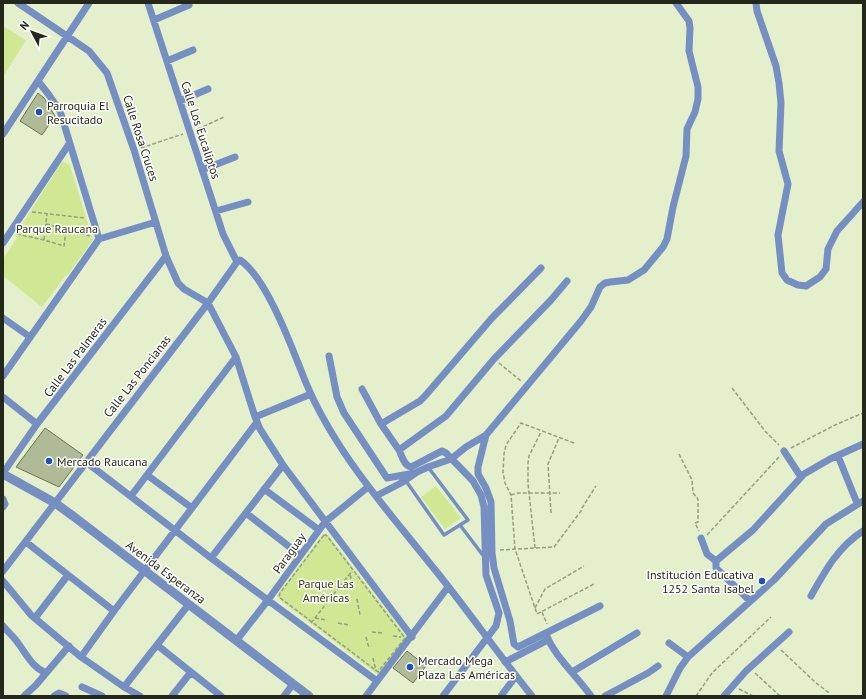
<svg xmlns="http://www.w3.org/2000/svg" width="866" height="699" viewBox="0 0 866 699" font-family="'PT Sans',sans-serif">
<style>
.green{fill:#d0e894}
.building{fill:#afba97;stroke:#6b7555}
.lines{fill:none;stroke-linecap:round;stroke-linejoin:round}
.path{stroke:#959e83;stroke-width:1.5;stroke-dasharray:4 2;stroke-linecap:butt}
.service{stroke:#768fc2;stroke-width:3.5}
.minor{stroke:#768fc2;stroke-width:7}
.tertiary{stroke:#768fc2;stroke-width:9}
.poi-dot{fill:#204ebc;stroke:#fff;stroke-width:1.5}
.labels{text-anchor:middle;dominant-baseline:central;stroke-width:3;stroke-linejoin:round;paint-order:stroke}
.poi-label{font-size:12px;fill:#24281a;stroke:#fff;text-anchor:start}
.street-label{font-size:12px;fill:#24281a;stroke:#fff}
.park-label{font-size:12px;fill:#303913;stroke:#fff}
</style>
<rect width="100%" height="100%" fill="#e4f0cb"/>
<path class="green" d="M3 26 26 40 3 77Z
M62 161 70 165 93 240 67 276 66 275 42 307 3 276V259L17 238 15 236Z
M436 486 461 518 445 529 421 497Z
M323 534 328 535 407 637 378 675 280 600 277 596 278 594Z"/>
<path class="building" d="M38 93 44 98 55 116 42 135 20 121Z
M45 428 83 455 59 487 16 467Z
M407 651 426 666 413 683 393 668Z"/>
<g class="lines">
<path class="path" d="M198 129 224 117
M141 148 183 134
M32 212 85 218
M46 224 90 236
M17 234 44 240 64 246 66 230
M44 240 47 214
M499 363 521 381
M732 388 765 431 779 445
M574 443 521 423 506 445 504 454 503 472 505 483 511 495 515 549 537 614 594 584
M791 448 835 425 863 413
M679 454 692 480 693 493 698 499V522L695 523 699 531
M511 495 518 493H560
M551 513 548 464 559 438
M324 535H326L327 536 405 638 378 672 279 597 280 593Z
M707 535 779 457
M535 548 528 484V463L529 456 541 432
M500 550 554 547 581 511 582 508 596 486
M350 575 354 588
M357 599 360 615
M535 608 545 589 584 566
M542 612 547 624
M315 618 327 620
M311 623 352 571
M338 623 350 625
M372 632 382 633
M393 636 401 637
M366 637 369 648
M781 650 815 682 829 693
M373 658 376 671
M755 673 780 696
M739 689 753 696
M696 696 712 673 771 617"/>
<path class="service" d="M406 481 444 535 468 520 428 467
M460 525 485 558"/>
<path class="minor" d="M18 3 89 51 107 73 134 150 166 256 178 283 184 289 208 303 236 357 255 417 260 429 283 465 412 637
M148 3 223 234 237 262
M756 3 757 11 776 66 779 83 781 103 779 151 788 184 778 235 782 273 787 280 798 285 806 286 820 277 826 269 828 249 837 231 863 202
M154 20 189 5
M167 61 193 50
M38 81 49 95 60 111 99 239
M180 101 208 89
M3 134 89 3
M202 170 235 157
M216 211 248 202
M3 243 69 144
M237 262 240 260C268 279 293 351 306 383 336 454 389 512 436 571 469 612 499 655 532 696
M3 318 30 337
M329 356 337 397 344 413 385 475 387 478 415 473
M3 376 99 239 156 222
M362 389 381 424 399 450
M3 397 37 424
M255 417 311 394
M381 424 420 401 425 396 492 318 541 268
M486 435 478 467V474L486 488 491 502 492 553 494 568 510 621 514 644 518 647 600 606
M784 451 801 477
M838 456 857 503
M86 462 211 558 377 681
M3 473 37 424 166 256
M147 475 192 508
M264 489 319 530
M131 496 236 357
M376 496 401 483 417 472 428 467 451 459 466 447 486 435 581 321 591 307 600 287 605 283 610 282 628 280 644 270 663 247 667 239 673 207 686 156 687 129 695 112 698 99V87L689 51 690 28 689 21 676 3
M3 499 5 504 3 507
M246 513 300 555
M701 538 707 554 716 561
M26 542 114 611
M211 558 283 465
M3 571 208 303 237 262
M3 581 31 615 81 657 124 687 140 696
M811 596C825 571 838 547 863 531
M750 601 716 568V561L753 530 804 474 830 459 863 444
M35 618 68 575
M3 626C8 632 14 637 18 643 27 655 32 667 46 673
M546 634C554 656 577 676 591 696
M236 641 268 600 325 522 368 487
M669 643 688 657
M157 645 221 696
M81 657 114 611 257 422
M505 662 548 640
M572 672 637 633
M82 687 102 696
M124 687 189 604
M24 696 36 685 69 646
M54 696 59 693 66 696
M172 696 191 672
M284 696 293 684
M366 696 448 587
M443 696 496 626 499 613 486 575 484 507 481 495 473 481 446 453 442 451 440 452 411 467C404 466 402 456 399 450L446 416 494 359 551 300 567 281
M501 696 516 676
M605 696 648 673 658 666
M666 696 680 668 688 657 774 580 826 524 863 501
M724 696 746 671 789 632"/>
<path class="tertiary" d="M3 474 55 503 73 516 309 696"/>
</g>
<g class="poi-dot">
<circle cx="39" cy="112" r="4"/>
<circle cx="49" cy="461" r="4"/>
<circle cx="762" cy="581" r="4"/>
<circle cx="410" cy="667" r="4"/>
</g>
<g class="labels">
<g class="poi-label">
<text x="47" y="105">Parroquia El<tspan x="47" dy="14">Resucitado</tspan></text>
<text x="57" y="461">Mercado Raucana</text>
<text x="754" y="574" text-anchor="end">Institución Educativa<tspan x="754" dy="14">1252 Santa Isabel</tspan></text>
<text x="418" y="660">Mercado Mega<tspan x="418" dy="14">Plaza Las Américas</tspan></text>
</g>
<g class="street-label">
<text transform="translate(201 130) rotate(72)">Calle Los Eucaliptos</text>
<text transform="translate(141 138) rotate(72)">Calle Rosa Cruces</text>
<text transform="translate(75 357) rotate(-53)">Calle Las Palmeras</text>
<text transform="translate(137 376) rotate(-52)">Calle Las Poncianas</text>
<text transform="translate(289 553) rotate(-54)">Paraguay</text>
<text transform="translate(166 572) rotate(37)">Avenida Esperanza</text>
</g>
<g class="park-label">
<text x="57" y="228">Parque Raucana</text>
<text x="326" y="583">Parque Las<tspan x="326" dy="14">Américas</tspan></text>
</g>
</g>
<rect width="866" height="699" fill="none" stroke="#24281a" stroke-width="8"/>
<g transform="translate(32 32) rotate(311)" stroke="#ffffff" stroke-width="3" paint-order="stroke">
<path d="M0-3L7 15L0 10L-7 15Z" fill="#24281a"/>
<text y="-6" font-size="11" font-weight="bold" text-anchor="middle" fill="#24281a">N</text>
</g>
</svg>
